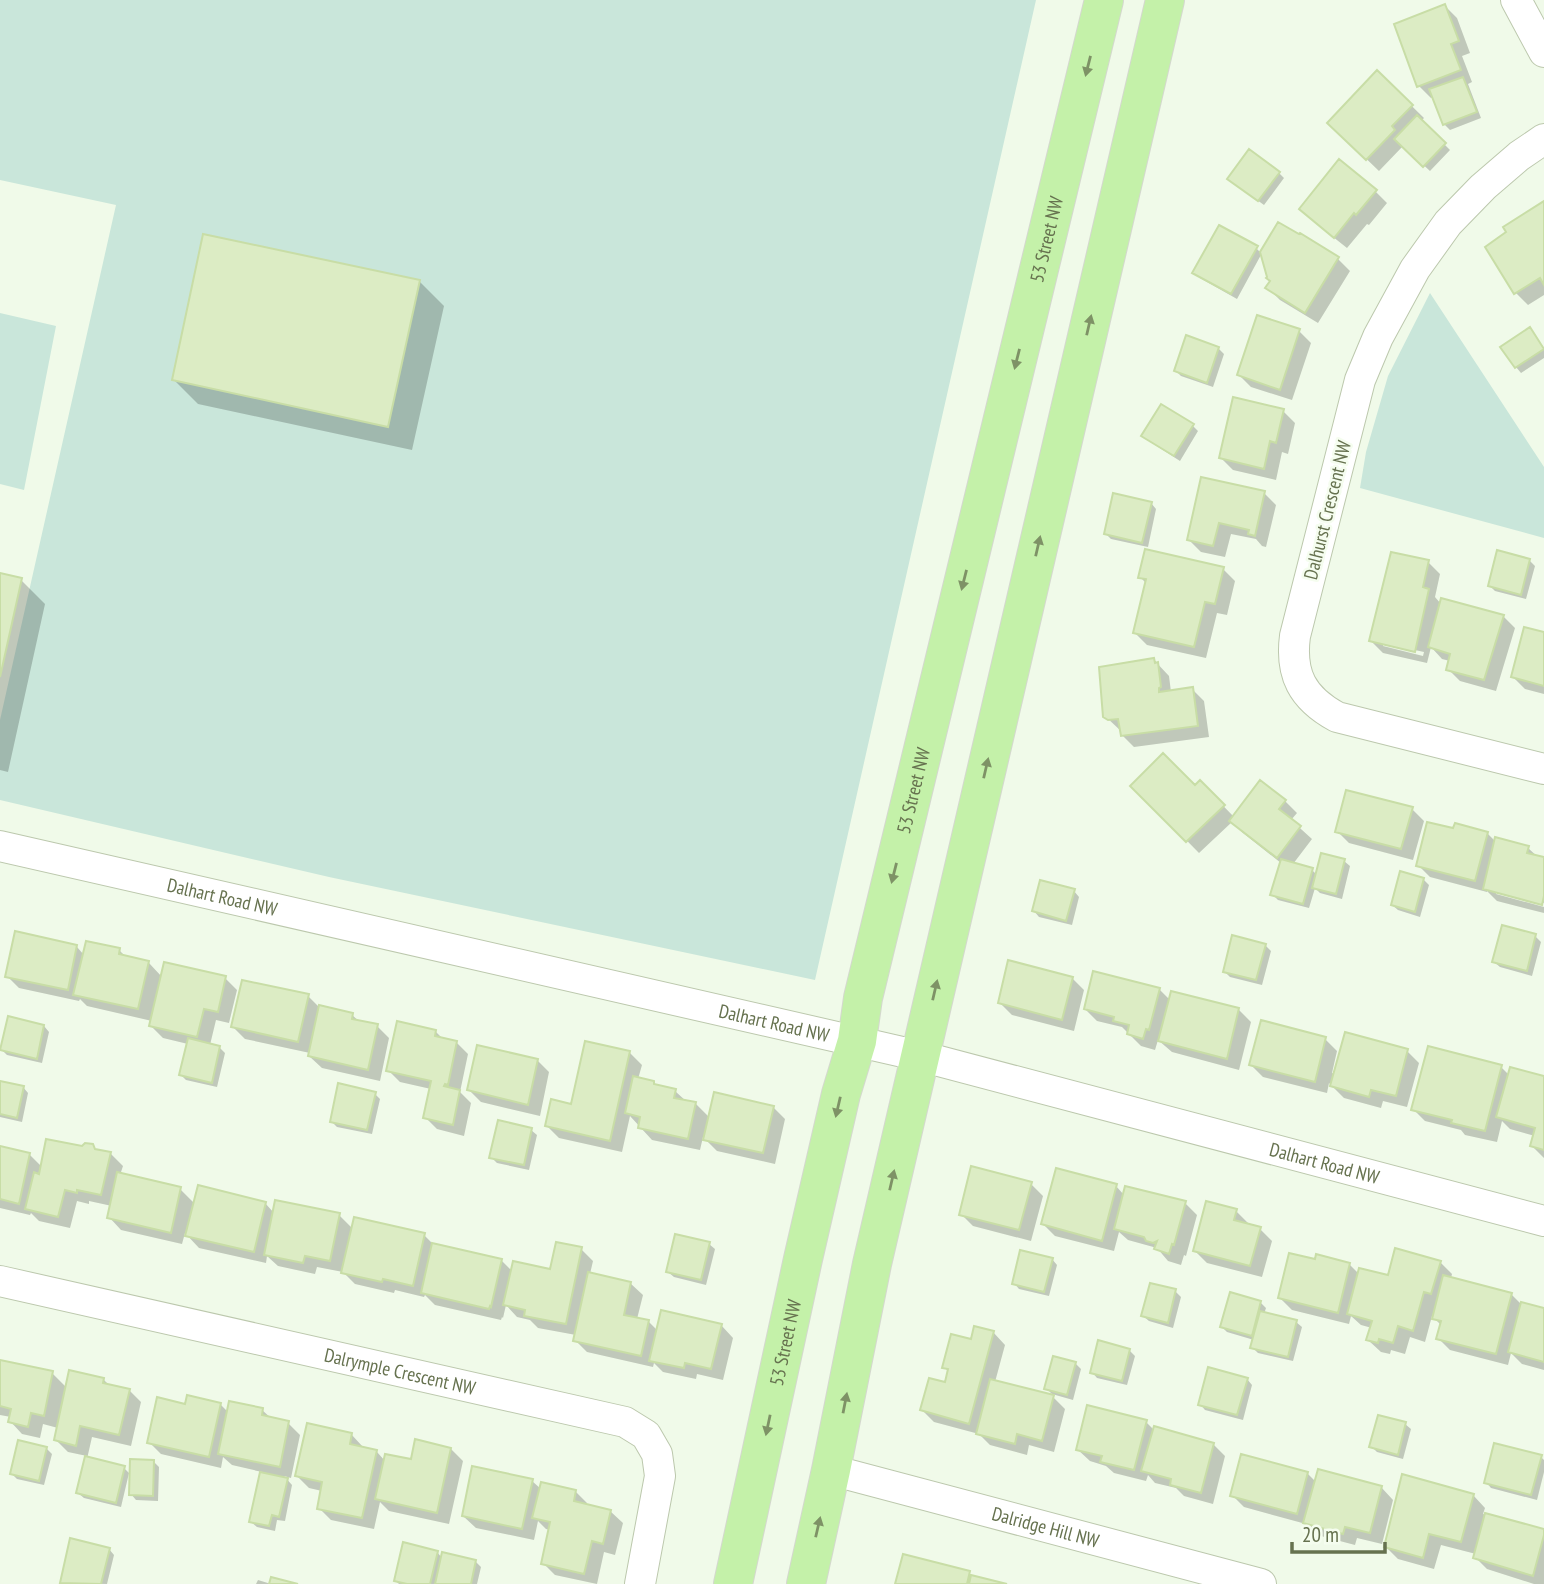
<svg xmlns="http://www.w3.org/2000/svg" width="1544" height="1584" viewBox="0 0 1544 1584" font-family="'PT Sans Narrow',sans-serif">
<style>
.green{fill:#c9e6da}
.shadow{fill:#0003;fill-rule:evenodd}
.building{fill:#dcecc4;stroke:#c8dda6;stroke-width:2}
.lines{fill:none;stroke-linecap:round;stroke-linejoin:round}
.minor-casing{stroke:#bcc8ad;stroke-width:32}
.major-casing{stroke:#d4d8ce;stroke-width:40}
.minor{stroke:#fff;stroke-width:30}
.major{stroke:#c4f1a9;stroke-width:38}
.oneway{fill:#7e9266}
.labels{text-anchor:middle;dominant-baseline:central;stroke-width:5;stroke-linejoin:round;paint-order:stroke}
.street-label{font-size:19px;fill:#66724f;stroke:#f5fdef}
</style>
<rect width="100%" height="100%" fill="#f0fae9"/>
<path class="green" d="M0 0H1036L815 980 329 877 0 800V720L116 205 0 180Z
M1430 293 1544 467V538L1360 488 1366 452 1388 376Z
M0 313 56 326 24 490 0 484Z"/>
<path class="shadow" d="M1445 6 1457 18 1470 53 1462 56 1472 82 1468 84 1481 118 1450 130 1444 124 1434 97 1431 98 1419 86Z
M1377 72 1424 118 1421 121 1450 150 1430 171 1403 146 1379 171 1329 123Z
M1279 173 1284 178 1264 205 1235 184Z
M1375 191 1387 203 1369 225 1367 224 1347 248 1313 221 1301 209Z
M1544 203V295L1528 305 1516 293 1488 248Z
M1256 248 1261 253 1338 259 1350 271 1318 323 1280 300 1268 288 1271 282 1262 253 1237 299 1200 278 1194 273Z
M420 282 444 306 412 450 198 404 174 380Z
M1530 329 1544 348V358L1521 373 1516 367Z
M1299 331 1311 343 1292 400 1251 387 1239 375Z
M1218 348 1224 354 1213 387 1181 376 1176 371Z
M1283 411 1295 423 1288 454 1282 452 1276 480 1233 470 1221 458Z
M1193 426 1198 431 1180 461 1149 441 1143 436Z
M1264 493 1276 505 1266 547 1262 546 1256 539 1231 534 1225 557 1201 552 1189 540Z
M1151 503 1156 509 1148 547 1111 539 1106 534Z
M1529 560 1535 566 1526 599 1495 591 1489 585Z
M1428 562 1440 574 1435 597 1441 604 1503 616 1515 628 1496 691 1460 681 1448 669 1450 661 1442 659 1431 647 1427 663 1383 653 1371 641ZM1383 643 1424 652 1423 656 1383 646Z
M1223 569 1235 581 1227 615 1217 613 1206 658 1147 645 1135 633 1147 584 1140 577Z
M0 575 21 580 45 604 8 772 0 770Z
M1544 634V694L1525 689 1513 677Z
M1154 660 1169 676 1171 692 1192 689 1204 701 1209 737 1134 747 1122 735V732L1105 716Z
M1200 782 1234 817 1285 801 1297 813 1291 820 1312 839 1293 864 1312 870 1317 875 1344 861 1350 866 1342 899 1320 893 1315 888 1309 908 1278 900 1272 894 1281 863 1243 833 1232 822 1199 853 1133 786 1195 788Z
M1412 809 1424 821 1413 860 1349 843 1337 831Z
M1455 831 1487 833 1496 842 1528 848 1539 858 1544 859V903L1496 891V894L1544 907V913L1497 901 1487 891V892L1430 877 1418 865Z
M1423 879 1429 885 1420 917 1398 910 1392 905Z
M1074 891 1079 897 1072 925 1039 917 1034 911Z
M1535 936 1541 942 1532 976 1500 967 1494 962Z
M1265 945 1271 951 1262 985 1230 977 1224 971Z
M77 947 84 955 119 950 127 958 149 963 162 977 225 978 237 990 229 1023 216 1020 210 1045 219 1047 225 1053 217 1087 186 1080 181 1075 188 1044 163 1038 151 1026 152 1021 87 1006 80 999 79 1001 19 988 7 976Z
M1072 978 1084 990 1074 1031 1012 1015 1000 1003Z
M1159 989 1170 1000 1172 993 1239 1010 1251 1022 1239 1070 1172 1052 1158 1040 1155 1050 1141 1046 1122 1027 1097 1021 1085 1009Z
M308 996 319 1007 352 1015 360 1022 377 1026 389 1038 380 1081 322 1068 309 1056 310 1053 245 1039 233 1027Z
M44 1026 49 1032 42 1063 7 1055 2 1050Z
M435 1031 443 1039 456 1042 468 1054 460 1092 471 1103 464 1136 437 1129 425 1117 431 1089 400 1082 388 1070Z
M1325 1039 1337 1051 1332 1073 1335 1074 1407 1051 1419 1063 1407 1107 1383 1101 1381 1108 1344 1098 1329 1083 1327 1093 1263 1077 1251 1065Z
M630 1053 642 1065 638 1079 653 1083 657 1087 675 1091 687 1102 696 1104 710 1118 773 1107 785 1119 775 1164 717 1151 703 1137 700 1150 652 1140 630 1116 622 1152 559 1138 547 1126 573 1106Z
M537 1060 549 1072 540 1116 481 1102 469 1090Z
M1501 1067 1509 1075 1544 1078V1158L1532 1146 1535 1136 1510 1129 1502 1121 1497 1142 1465 1135 1461 1130 1425 1121 1413 1109Z
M0 1082 23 1087 28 1093 22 1122 0 1117Z
M375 1094 380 1099 372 1134 337 1127 331 1121Z
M531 1130 537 1135 529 1170 497 1163 491 1157Z
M93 1146 97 1151 111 1154 123 1166 120 1175 180 1189 195 1204 265 1203 274 1213 339 1215 353 1229 424 1235 434 1245 501 1260 513 1272 552 1271 581 1249 593 1261 590 1274 630 1283 643 1295 637 1319 649 1322 658 1331 721 1325 733 1338 723 1380 697 1374 696 1379 663 1372 654 1363 653 1367 587 1352 575 1340 576 1335 538 1328 530 1320 517 1317 506 1305 503 1318 502 1317 501 1320 435 1305 425 1295 424 1297 395 1290 394 1293 355 1284 343 1272 317 1267 315 1274 278 1266 267 1256 266 1263 199 1248 185 1233 182 1244 121 1230 109 1217 112 1206 89 1201V1204L77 1201 70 1228 39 1221 31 1213 30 1215 0 1208V1148L29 1154 42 1167 83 1148Z
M1031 1184 1043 1196 1031 1241 973 1226 961 1214Z
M1116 1186 1124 1195 1185 1203 1197 1215 1186 1256 1184 1255 1181 1265 1168 1261 1157 1248 1128 1240 1119 1232 1114 1251 1055 1236 1043 1224Z
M1236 1211 1248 1223V1226L1260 1229 1272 1241 1262 1277 1207 1263 1195 1251Z
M709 1244 715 1249 706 1285 674 1277 668 1272Z
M1052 1259 1057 1265 1049 1296 1019 1289 1014 1283Z
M1440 1262 1452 1274 1451 1278 1511 1294 1521 1304 1544 1310V1370L1522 1364 1511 1353 1508 1365 1450 1350 1438 1338 1442 1326 1432 1316 1425 1342 1410 1337 1405 1354 1391 1350 1390 1354 1381 1352 1368 1340 1372 1328 1361 1325 1351 1316 1349 1324 1292 1310 1280 1298 1349 1264 1359 1274 1389 1277Z
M1175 1291 1181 1297 1173 1328 1149 1321 1143 1316Z
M1260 1302 1266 1308 1264 1314 1296 1322 1302 1327 1293 1361 1258 1353 1252 1347 1254 1340 1227 1332 1222 1327Z
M993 1332 1005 1345 995 1382 1053 1397 1065 1409 1054 1452 1029 1445 1027 1455 990 1445 979 1434 934 1422 922 1410 946 1384 949 1372 944 1367 972 1341Z
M1129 1350 1135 1356 1127 1385 1097 1378 1092 1372Z
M0 1361 52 1373 67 1388 103 1379 110 1386 129 1390 141 1402 131 1446 92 1437 87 1459 124 1468 129 1473 121 1507 84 1498 78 1493 87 1456 68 1452 56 1440 58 1428 43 1424 40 1438 22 1434 10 1421 11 1417 0 1415Z
M1075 1363 1081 1369 1073 1400 1052 1394 1046 1388Z
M1247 1379 1252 1385 1243 1420 1205 1410 1200 1404Z
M221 1405 228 1412 262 1410 272 1419 288 1423 300 1435 291 1478 284 1476 292 1485 285 1521 277 1520 275 1531 257 1527 251 1522 262 1472 232 1465 223 1457 221 1468 161 1454 149 1442 186 1406Z
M1146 1422 1154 1430 1213 1444 1225 1456 1213 1504 1184 1496 1176 1488 1155 1483 1148 1475 1146 1481 1114 1473 1106 1466 1090 1461 1077 1449Z
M1405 1424 1411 1429 1403 1459 1377 1452 1371 1446Z
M351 1434 363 1447V1449L377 1452 385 1461H412L451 1449 463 1461 449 1524 389 1511 380 1502 374 1529 331 1520 319 1508 322 1491 309 1488 297 1476Z
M46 1448 52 1454 44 1485 17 1479 12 1474Z
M1541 1457 1544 1460V1472L1537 1500 1491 1488 1486 1482Z
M153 1461 159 1467 158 1501 136 1500 131 1494Z
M1307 1473 1316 1482 1381 1487 1393 1500 1382 1544 1357 1538 1355 1545 1317 1535 1306 1524 1244 1507 1232 1495Z
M532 1481 541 1489 575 1491 587 1503V1506L610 1511 623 1523 615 1555 604 1552 597 1584 555 1575 543 1563 550 1530 546 1529 538 1521 534 1540 476 1528 463 1516Z
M1473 1495 1485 1508 1483 1514 1544 1531V1584H1534L1487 1569 1475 1557 1476 1554 1441 1545 1434 1569 1398 1559 1386 1547Z
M109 1549 114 1555 107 1584 62 1583Z
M437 1552 442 1558 475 1561 481 1567 477 1584H399L395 1580Z
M258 1580 271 1584H256Z"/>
<path class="building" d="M1445 4 1459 41 1451 44 1461 70 1417 87 1394 24Z
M1377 70 1413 105 1392 126 1395 130 1366 160 1327 123Z
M1463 77 1477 112 1443 125 1429 89Z
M1417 115 1446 143 1423 167 1394 139Z
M1249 149 1280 172 1258 201 1227 179Z
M1339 159 1377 190 1356 215 1354 213 1334 238 1299 209Z
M1544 201V285L1540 278 1514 294 1485 247 1506 232 1503 227Z
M1278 222 1299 234 1300 233 1339 257 1305 313 1265 288 1270 281 1266 278 1267 277 1260 252Z
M1219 225 1258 246 1231 294 1192 273Z
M203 234 420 280 388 427 172 380Z
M1257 315 1300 329 1280 390 1237 375Z
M1530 327 1544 349 1515 368 1500 347Z
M1186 335 1219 347 1207 383 1174 371Z
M1233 397 1284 409 1276 443 1270 441 1264 469 1219 458Z
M1161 404 1194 424 1174 456 1141 436Z
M1201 477 1265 491 1255 536 1248 534 1249 530 1219 523 1213 546 1187 540Z
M1113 493 1152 502 1142 543 1104 534Z
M1145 549 1224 567 1215 604 1205 602 1194 647 1133 633 1146 579 1138 578Z
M1497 550 1530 559 1521 595 1488 586Z
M1391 552 1429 560 1423 587 1429 589 1415 652 1369 641Z
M0 573 22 578 0 677Z
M1441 598 1504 615 1484 680 1446 670 1450 654 1428 647Z
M1524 627 1544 632V686L1511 677Z
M1154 658 1155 663 1158 662 1161 687 1159 688V692L1193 687 1198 726 1121 736 1118 719 1108 720 1103 717 1099 667Z
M1163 753 1195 785 1200 780 1225 805 1186 842 1130 786Z
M1260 780 1286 800 1279 809 1301 826 1277 858 1229 821Z
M1346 790 1413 807 1401 849 1335 832Z
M1427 822 1453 828 1455 823 1488 832 1475 881 1416 866Z
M1495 837 1529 846 1527 853 1544 857V896L1542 905 1483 889Z
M1321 853 1345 859 1336 894 1312 888Z
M1281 859 1313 868 1303 904 1270 895Z
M1400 871 1424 878 1415 912 1391 905Z
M1040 880 1075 889 1066 921 1032 911Z
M1502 925 1536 934 1527 971 1492 962Z
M15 931 77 945 68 990 5 977Z
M1232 935 1266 944 1256 980 1223 972Z
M86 941 120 948 119 954 149 961 138 1009 73 995Z
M1008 960 1073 977 1062 1020 998 1003Z
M164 962 226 976 218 1012 204 1009 197 1037 149 1026Z
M1093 971 1160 988 1149 1030 1146 1029 1143 1039 1127 1034 1129 1025 1113 1021 1114 1017 1084 1009Z
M242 980 309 994 298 1042 231 1027Z
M1171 991 1239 1008 1227 1059 1158 1041Z
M319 1005 353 1013 352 1019 378 1024 368 1070 308 1056Z
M8 1016 44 1025 37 1059 0 1050Z
M1261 1020 1326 1037 1315 1082 1249 1065Z
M397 1021 436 1030 435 1036 457 1041 448 1085 445 1084 444 1086 460 1090 453 1125 423 1118 431 1081 386 1071Z
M1345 1032 1408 1049 1396 1096 1371 1090 1369 1097 1330 1086Z
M188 1038 220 1046 212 1083 179 1075Z
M585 1041 630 1051 610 1141 545 1126 551 1099 571 1104Z
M477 1045 538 1059 528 1105 467 1090Z
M1428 1046 1502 1065 1485 1131 1451 1123 1452 1120 1411 1110Z
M1510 1067 1544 1076V1150L1530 1146 1535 1128 1496 1117Z
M633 1076 654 1081V1084L676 1089 674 1098 696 1102 688 1139 638 1128 640 1117 625 1113Z
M0 1081 24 1086 17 1118 0 1114Z
M338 1083 376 1092 367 1130 330 1122Z
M714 1092 774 1106 763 1153 703 1140Z
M498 1120 532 1128 524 1165 489 1158Z
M46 1139 82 1146 85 1143 93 1144 95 1149 111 1152 101 1195 77 1190V1193L65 1190 58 1217 25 1209 34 1172 39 1174Z
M0 1146 30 1153 19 1204 0 1199Z
M971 1166 1032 1182 1019 1230 959 1215Z
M1056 1168 1117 1184 1102 1241 1041 1224Z
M117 1172 181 1187 171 1233 107 1218Z
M198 1185 266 1202 254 1252 185 1236Z
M1125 1186 1186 1201 1174 1245 1172 1244 1169 1254 1154 1249 1157 1241 1153 1243 1146 1241 1144 1237 1114 1229Z
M275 1200 340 1213 330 1261 305 1256 303 1263 264 1255Z
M1206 1201 1237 1209 1234 1220 1261 1227 1250 1266 1193 1251Z
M354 1217 425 1233 413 1286 383 1279 382 1282 341 1273Z
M675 1234 710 1242 701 1280 666 1272Z
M556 1242 582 1247 566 1324 524 1316 525 1310 503 1305 513 1261 550 1269Z
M432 1243 502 1259 491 1307 490 1306 489 1309 421 1293Z
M1395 1248 1441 1261 1431 1294 1424 1292 1413 1331 1398 1326 1393 1343 1379 1339 1378 1343 1366 1340 1372 1321 1347 1314 1359 1268 1388 1275Z
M1020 1250 1053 1258 1044 1292 1012 1284Z
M1289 1253 1315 1259 1316 1254 1350 1263 1338 1313 1278 1298Z
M588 1272 631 1282 624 1315 649 1320 641 1356 573 1341Z
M1443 1275 1512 1293 1496 1354 1436 1339 1441 1321 1432 1319Z
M1150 1283 1176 1289 1168 1323 1141 1316Z
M1230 1292 1261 1301 1252 1336 1220 1327Z
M1521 1302 1544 1308V1362L1508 1352Z
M661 1310 722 1324 711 1369 685 1363 684 1368 649 1361Z
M1260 1311 1297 1320 1288 1357 1250 1348Z
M974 1326 994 1331 969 1424 920 1410 929 1378 945 1382 948 1369 942 1368 951 1334 971 1339Z
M1098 1340 1130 1349 1122 1381 1090 1373Z
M1053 1356 1076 1362 1067 1395 1044 1389Z
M0 1360 53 1371 44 1416 31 1413 28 1427 8 1422 11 1409 0 1406Z
M1208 1367 1248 1378 1237 1415 1198 1405Z
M69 1370 104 1378 103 1383 130 1389 119 1435 80 1426 76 1446 54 1440Z
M990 1379 1054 1395 1042 1441 1017 1434 1015 1444 976 1434Z
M187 1395 221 1403 209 1457 147 1443 157 1397 185 1404Z
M229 1401 263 1408 262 1415 289 1421 280 1467 218 1454Z
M1087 1405 1147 1420 1134 1470 1100 1462 1102 1456 1076 1450Z
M1378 1415 1406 1422 1398 1455 1369 1447Z
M307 1423 352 1433 350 1444 377 1450 362 1518 317 1509 322 1482 295 1476Z
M1154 1426 1214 1443 1201 1493 1170 1485 1171 1479 1141 1471Z
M415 1439 451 1448 437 1513 375 1499 385 1454 411 1459Z
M18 1440 47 1447 39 1481 10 1474Z
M1494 1443 1542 1455 1531 1495 1484 1483Z
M1241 1454 1308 1472 1297 1514 1230 1496Z
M85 1456 125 1466 116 1503 76 1493Z
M130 1459 154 1460 153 1496 129 1495Z
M472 1466 533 1479 522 1529 462 1516Z
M1318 1469 1382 1486 1370 1533 1345 1527 1343 1534 1303 1523Z
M260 1472 288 1478 279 1517 272 1515 269 1526 249 1522Z
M1402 1474 1474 1494 1461 1542 1429 1534 1423 1558 1384 1547Z
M541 1482 576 1490 574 1501 611 1510 603 1544 592 1541 584 1574 541 1564 550 1522 532 1518Z
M1485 1513 1544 1529V1535L1533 1576 1473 1558Z
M70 1538 110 1548 101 1584 60 1583Z
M403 1542 438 1551 430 1584H407L394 1581Z
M442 1552 476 1560 471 1584H435Z
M903 1554 970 1571 967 1584H895Z
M971 1575 1007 1584H969Z
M271 1577 298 1584H269Z"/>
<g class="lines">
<g class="minor-casing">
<g id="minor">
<path d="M1516 0 1544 52"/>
<path d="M1544 139 1519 156 1483 187 1448 223 1415 269 1378 337 1360 380 1295 636C1290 674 1302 698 1337 717L1544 769"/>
<path id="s1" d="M0 846 920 1056 1544 1221"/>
<path id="s2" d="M0 1281 625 1422 646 1435 657 1454 660 1476 640 1584"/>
<path id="s3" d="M831 1470 1261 1584"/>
</g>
</g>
<g class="major-casing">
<g id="major">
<path id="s4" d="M733 1584 803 1259 841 1094 857 1041 863 998 1104 0"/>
<path d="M806 1584 831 1470 872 1264 1165 0"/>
</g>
</g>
<use href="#minor" class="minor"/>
<use href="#major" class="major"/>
</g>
<defs><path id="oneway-solid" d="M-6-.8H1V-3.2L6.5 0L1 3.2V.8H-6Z" transform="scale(1.75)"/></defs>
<g class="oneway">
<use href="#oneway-solid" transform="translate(1088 66) rotate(104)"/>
<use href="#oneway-solid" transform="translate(1089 325) rotate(-77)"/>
<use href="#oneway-solid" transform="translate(1017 359) rotate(104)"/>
<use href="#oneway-solid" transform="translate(1038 546) rotate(-77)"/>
<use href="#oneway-solid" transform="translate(964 580) rotate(104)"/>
<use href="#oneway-solid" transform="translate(986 768) rotate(-77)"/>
<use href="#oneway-solid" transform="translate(894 873) rotate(104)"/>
<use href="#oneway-solid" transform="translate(935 990) rotate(-77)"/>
<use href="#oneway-solid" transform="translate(838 1107) rotate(103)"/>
<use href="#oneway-solid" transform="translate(892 1180) rotate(-77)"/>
<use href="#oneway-solid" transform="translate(845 1403) rotate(-79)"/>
<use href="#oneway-solid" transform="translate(768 1425) rotate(102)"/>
<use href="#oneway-solid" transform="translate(818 1527) rotate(-77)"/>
</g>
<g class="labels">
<g class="street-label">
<text stroke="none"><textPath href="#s4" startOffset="1381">53 Street NW</textPath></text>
<text transform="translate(1327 510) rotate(-76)">Dalhurst Crescent NW</text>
<text stroke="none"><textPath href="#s4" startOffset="814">53 Street NW</textPath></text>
<text stroke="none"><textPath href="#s1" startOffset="228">Dalhart Road NW</textPath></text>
<text stroke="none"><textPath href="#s1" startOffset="794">Dalhart Road NW</textPath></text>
<text stroke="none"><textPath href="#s1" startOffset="1362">Dalhart Road NW</textPath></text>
<text stroke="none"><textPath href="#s4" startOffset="247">53 Street NW</textPath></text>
<text stroke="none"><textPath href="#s2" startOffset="410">Dalrymple Crescent NW</textPath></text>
<text stroke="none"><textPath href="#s3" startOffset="222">Dalridge Hill NW</textPath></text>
</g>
</g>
<path d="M1292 1542v10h93v-10" fill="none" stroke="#66724f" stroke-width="3.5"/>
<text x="1302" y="1542" font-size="21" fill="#66724f" stroke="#f5fdef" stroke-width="5" paint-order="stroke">20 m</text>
</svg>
